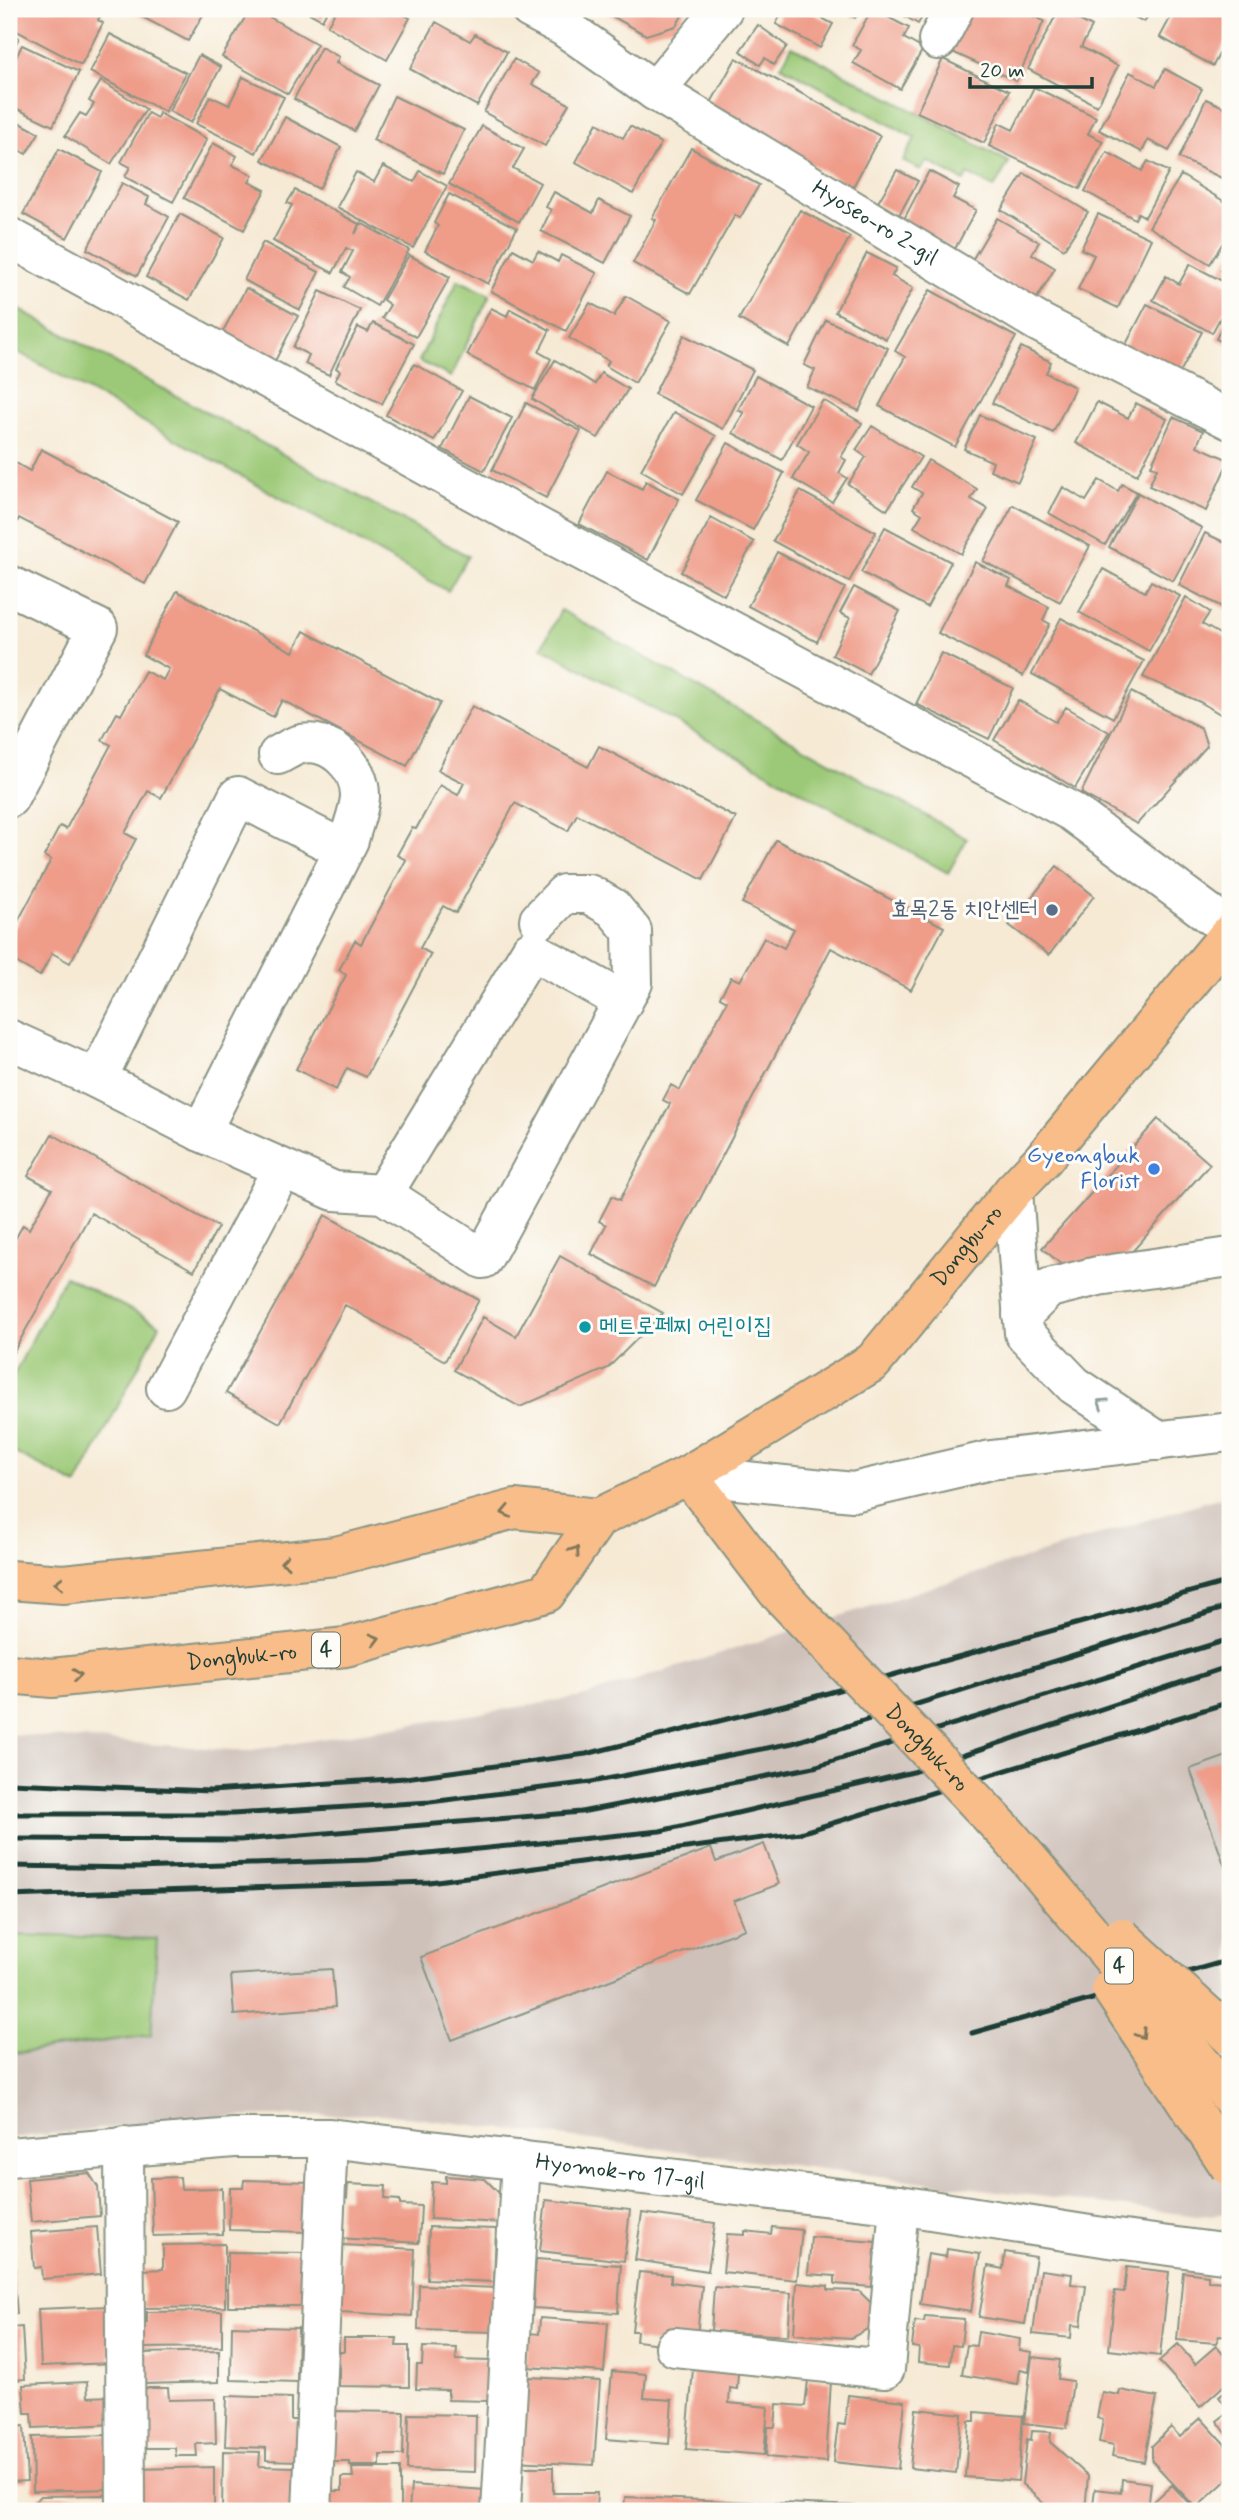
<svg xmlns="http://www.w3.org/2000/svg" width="1239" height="2520" viewBox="0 0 1239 2520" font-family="Mynerve,'Poor Story',sans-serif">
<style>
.industrial{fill:#cec1ba}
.green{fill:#9cc977;stroke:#5e8356;stroke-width:2}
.building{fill:#ef9c89}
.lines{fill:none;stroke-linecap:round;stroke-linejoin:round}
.minor-casing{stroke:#8a9484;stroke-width:42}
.major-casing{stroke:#8a9484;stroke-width:42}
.minor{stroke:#fff;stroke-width:38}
.major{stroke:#f8bd89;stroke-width:38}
.rail{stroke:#1f3d34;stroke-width:5}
.major-bridge-casing{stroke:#8a9484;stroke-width:42;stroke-linecap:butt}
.major-bridge{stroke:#f8bd89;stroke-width:38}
.oneway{stroke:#8f9e9a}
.oneway2{stroke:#81775a}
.service-dot{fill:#5c6f8a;stroke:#fdfcf7;stroke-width:2.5}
.shop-dot{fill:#3f7fe0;stroke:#fdfcf7;stroke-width:2.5}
.culture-dot{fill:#0f9aa8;stroke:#fdfcf7;stroke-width:2.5}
.labels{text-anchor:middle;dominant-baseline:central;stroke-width:6;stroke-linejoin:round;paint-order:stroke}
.shield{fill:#fdfcf7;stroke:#62766e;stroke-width:2}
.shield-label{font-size:21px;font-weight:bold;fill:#1f3d34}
.street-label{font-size:23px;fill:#1f3d34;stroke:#fdfcf7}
.service-label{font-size:23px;fill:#4e5e75;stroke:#fdfcf7;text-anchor:end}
.shop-label{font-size:23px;fill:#366cbe;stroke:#fdfcf7;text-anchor:end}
.culture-label{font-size:23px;fill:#0d838f;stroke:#fdfcf7;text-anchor:start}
</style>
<rect width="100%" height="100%" fill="#fdfcf7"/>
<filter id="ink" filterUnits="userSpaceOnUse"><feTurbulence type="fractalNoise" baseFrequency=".0143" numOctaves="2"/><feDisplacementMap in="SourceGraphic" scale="14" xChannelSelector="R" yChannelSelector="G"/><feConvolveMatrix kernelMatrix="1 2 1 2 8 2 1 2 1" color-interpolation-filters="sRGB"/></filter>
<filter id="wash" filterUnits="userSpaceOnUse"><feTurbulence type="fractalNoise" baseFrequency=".00686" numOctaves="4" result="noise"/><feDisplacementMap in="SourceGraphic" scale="28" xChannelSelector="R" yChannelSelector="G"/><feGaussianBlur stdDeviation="1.57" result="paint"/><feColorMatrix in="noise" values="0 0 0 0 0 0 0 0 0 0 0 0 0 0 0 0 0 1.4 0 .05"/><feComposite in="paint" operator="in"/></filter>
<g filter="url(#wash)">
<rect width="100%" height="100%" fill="#f6ead5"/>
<path class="industrial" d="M1230 1494V2213L1197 2216 384 2114 223 2117 9 2138V2054L151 2035 157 1939 9 1935V1734L246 1751 581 1697Z"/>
<path class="green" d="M792 46 1009 162 994 188 968 174 964 181 927 161 921 170 903 161 915 138 781 66Z
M458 280 490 295 451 377 419 361Z
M9 304 468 556 448 591 9 347Z
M561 610 967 839 948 873 542 647Z
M65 1276 160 1325 77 1485 9 1450V1384Z
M9 1935 157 1939 151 2035 9 2054Z"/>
<g id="blocks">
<path class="building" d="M9 9H102L103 10 98 20 103 23 81 65 9 27Z
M127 9H197L204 13 188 41Z
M250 9H255L317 44 288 94 222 57Z
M302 9H328L322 20Z
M337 9H398L397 11 410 18 387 60 327 26Z
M599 9H686L676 26 646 35Z
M777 9H805L833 24 820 48 776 24 780 16 775 13Z
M840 9H861L855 18Z
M872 9 909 28 904 38 923 49 900 89 853 63 861 50 852 45Z
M893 9H927L918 24Z
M970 9H1018L1044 21 1016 81 950 51Z
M1059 9 1092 27 1081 47 1118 66 1097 106 1028 69Z
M1120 9H1152L1144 22Z
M1175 9H1230V33L1213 66 1160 37Z
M436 22 470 41 475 34 507 52 477 106 410 69Z
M758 25 787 46 774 65 765 58 760 65 740 51Z
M9 33 19 38 9 56Z
M110 34 186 73 165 112 90 72Z
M22 45 79 72 53 126 9 105V72Z
M321 47 339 57 336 63 379 85 354 131 294 99Z
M199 55 221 67 191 123 169 111Z
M736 58 880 136 853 187 708 108Z
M514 59 539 73 532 84 569 104 545 146 484 112Z
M943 59 1009 91 984 143 917 112Z
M1165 69 1202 89 1169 151 1148 140 1142 152 1099 130 1130 72 1156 86Z
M243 77 284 97 256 153 196 124 210 96 229 105Z
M101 81 146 109 111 164 65 136 80 113 86 116 94 104 89 101Z
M1034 87 1096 117 1088 134 1103 141 1080 189 989 146 999 123 1013 130Z
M394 96 464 130 443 174 373 140Z
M1206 99 1230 110V182L1179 158Z
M148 113 157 118 159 113 207 139 173 202 125 177 130 167 121 162Z
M9 117 39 133 26 154 17 149 9 164Z
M285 117 341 147 319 189 262 160Z
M597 123 623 138 630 126 661 143 633 194 576 162Z
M482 126 524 149 513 168 540 183 519 222 449 184Z
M213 143 237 156 232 165 253 175 249 182 265 190 244 230 184 198Z
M691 148 759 185 740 218 735 215 690 294 633 263 656 220 652 218Z
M59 149 102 172 67 238 23 214Z
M1107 152 1142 171 1148 161 1169 172 1145 217 1138 213 1135 219 1085 191Z
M383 166 414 182 420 171 447 186 413 248 337 207 356 172 374 182Z
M897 170 918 181 899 215 877 204Z
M929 171 959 187 953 198 976 210 955 249 903 221Z
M1024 173 1088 212 1064 249 1001 210Z
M1181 175 1230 205V231L1210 264 1149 227Z
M122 183 149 197 146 204 169 217 137 276 87 249Z
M295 190 359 224 355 234 361 223 409 250 377 306 344 287 350 277 342 272 353 251 346 248 333 273 273 241 292 205 287 203Z
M554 192 593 213 599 200 630 216 605 263 541 231 551 210 546 207Z
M449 194 517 228 488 284 425 251 438 226 434 223Z
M800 210 850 237 789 347 739 319Z
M180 214 224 238 189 300 146 277Z
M1098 214 1151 239 1118 308 1078 289 1094 255 1081 249Z
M997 218 1039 242 1032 254 1055 268 1036 300 971 262Z
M263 242 319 272 300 310 244 280Z
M513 249 533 260 538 251 558 262 561 255 597 273 566 331 491 291Z
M867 253 896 268 892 276 913 288 886 339 835 312Z
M1230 254V275L1221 270Z
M409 255 450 277 416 337 382 318 390 305 383 300Z
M1190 264 1230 285V300L1212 333 1153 300 1166 276 1179 284Z
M246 288 298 316 275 361 222 333Z
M930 290 1016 337 955 447 879 406 905 357 895 351Z
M320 291 360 310 329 375 305 364 309 355 293 347Z
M626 296 671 321 635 383 606 366 609 361 569 338 590 303 614 316Z
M1147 304 1202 332 1178 376 1124 348Z
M491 308 507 316 510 309 550 330 539 352 551 359 535 390 467 355Z
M1230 308V345L1216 339Z
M826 320 888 348 859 411 807 387 815 370 804 365Z
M373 323 414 344 382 404 335 380 340 371 336 368 358 327 368 332Z
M684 335 753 370 723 429 654 394Z
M1021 347 1051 362 1046 373 1075 387 1053 433 992 403Z
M555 360 595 384 601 373 628 389 598 438 532 399Z
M414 364 462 391 434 441 386 415Z
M756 376 811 406 782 460 733 433 744 413 738 410Z
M469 396 512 418 484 471 442 449Z
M823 400 862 423 841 457 846 460 839 473 847 478 832 502 793 479 809 452 797 444Z
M1097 402 1128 418 1136 403 1167 419 1137 475 1076 443Z
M526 403 581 431 546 498 492 470Z
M674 412 716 436 683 494 641 470Z
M980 415 1037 440 1018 482 990 470 993 462 964 449Z
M1173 417 1203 431 1197 446 1229 460 1206 511 1149 486 1157 468 1151 466Z
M872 426 921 457 887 510 848 484 866 457 856 450Z
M728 443 784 473 753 530 696 500Z
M41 449 178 522 145 584 19 518 11 535 9 534V459L30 471Z
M928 460 977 489 971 499 988 509 961 554 914 527 922 514 913 508 922 493 912 487Z
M607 471 642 489 646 481 679 499 648 560 579 524Z
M1099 480 1118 491 1122 484 1137 492 1105 545 1049 513 1063 487 1086 501Z
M800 491 876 532 849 582 773 541Z
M1138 493 1202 528 1173 581 1109 547Z
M1013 505 1090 546 1060 602 983 561Z
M711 518 754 542 724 595 681 572Z
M885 527 951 562 927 607 861 572Z
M1205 533 1230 545V611L1179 585Z
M777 552 845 588 817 642 748 606Z
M975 562 1011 580 1008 586 1049 607 1043 620 1050 624 1023 676 938 633Z
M1103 569 1145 592 1151 581 1180 596 1149 651 1079 612Z
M854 587 900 611 868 674 832 655 850 618 840 613Z
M177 591 293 652 304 631 440 703 407 766 282 700 273 717 220 689 161 798 148 791 125 833 136 839 70 963 52 953 40 976 9 958V938L51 860 44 856 60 826 66 829 111 745 102 740 117 713 121 715 145 671 163 680 169 669 143 655Z
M1186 597 1210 612 1202 624 1230 640V711L1225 717 1200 702 1143 677Z
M1061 618 1144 661 1113 718 1032 674Z
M941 653 1013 688 989 739 916 704Z
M1131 692 1201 728 1207 746 1137 824 1081 793Z
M1018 700 1056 722 1066 707 1109 732 1075 788 994 740Z
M472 706 588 767 599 746 736 818 703 880 577 814 568 831 515 803 456 913 443 906 420 948 431 954 366 1077 347 1068 336 1090 296 1069 346 975 339 970 355 940 361 944 406 860 397 855 412 828 416 829 440 785 458 795 464 783 438 770Z
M776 840 944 927 911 990 831 948 654 1287 591 1254 606 1225 599 1221 612 1196 620 1200 670 1104 663 1100 671 1085 680 1090 727 1001 720 997 731 977 740 981 764 938 784 948 794 929 742 903Z
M1057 866 1094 896 1049 955 1009 925Z
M1158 1119 1210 1164 1122 1263 1063 1266 1042 1248Z
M52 1134 218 1227 194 1271 91 1213 9 1360V1250L23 1225 29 1229 52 1189 28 1176Z
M325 1215 479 1300 445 1361 345 1305 280 1423 226 1393Z
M560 1256 663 1313 608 1368 520 1407 454 1370 483 1317 516 1336Z
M1230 1755V1865L1225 1867 1190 1769Z
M764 1844 779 1884 734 1901 745 1929 452 2040 421 1957 711 1848 716 1862Z
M332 1969 335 2007 234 2015 231 1975Z
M89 2173 98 2187 100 2216 31 2222 27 2179Z
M446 2176 485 2179 504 2198 502 2223 430 2219 432 2182 446 2183Z
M180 2177 181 2189 222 2188 223 2234 153 2236 151 2178Z
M244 2180 310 2182 309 2232 229 2230 230 2188H243Z
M348 2184 386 2186 385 2199 400 2200V2205L421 2206 419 2243 338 2238 340 2198H347Z
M546 2200 630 2210 624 2261 540 2251Z
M642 2213 715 2223 708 2271 635 2260Z
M97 2227 101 2274 42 2279 41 2267 34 2268 31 2232Z
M429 2227 496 2229 494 2282 427 2279Z
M772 2227 802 2230 797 2280 723 2272 727 2234 745 2235V2231L771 2234Z
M811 2237 876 2242 872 2287 835 2284V2276L808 2274Z
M225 2244V2307L144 2308 143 2270 163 2269V2245Z
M343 2245 415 2249 412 2316 340 2312Z
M947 2249 980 2254 971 2312 920 2304 928 2254 946 2257Z
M228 2252 309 2253V2306H228Z
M1005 2252 1036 2257 1025 2324 979 2317 988 2266 1003 2269Z
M536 2259 621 2265 618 2313 533 2308Z
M9 2267H13L17 2314 9 2315Z
M1127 2267 1169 2272 1160 2356 1109 2350 1115 2291 1124 2292Z
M1041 2270 1072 2274 1071 2284 1086 2286 1081 2326 1072 2325 1071 2338 1033 2334Z
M639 2272 671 2275V2282L702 2286 697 2336 668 2345 636 2341 637 2331H632Z
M1183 2272 1208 2275V2281L1230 2282V2337L1219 2336 1216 2343 1177 2340Z
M797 2283 828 2286V2290L859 2291 876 2308 875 2325 851 2338 794 2334Z
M419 2285 497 2288 495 2332 418 2330Z
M714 2287 791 2293 788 2336 711 2331Z
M108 2306 111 2363 41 2366 38 2309Z
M222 2311V2347L141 2348V2322H147V2312Z
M925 2316 964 2319 961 2346 952 2345 950 2365 918 2362 919 2348 912 2347 915 2321 924 2322Z
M540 2318 608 2323 604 2372 526 2367 529 2333 539 2334Z
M232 2326 298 2328 297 2382 231 2380Z
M22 2327 25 2379 9 2380V2328Z
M978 2332 1020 2339 1019 2350 1032 2352 1029 2371 1020 2369 1018 2384 962 2375 967 2345 976 2346Z
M344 2338H397L396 2346H409V2387L339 2386V2352H344Z
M1178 2344 1195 2364 1216 2346 1230 2362V2380L1200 2407 1159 2361Z
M423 2347 457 2348 456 2360 490 2361 489 2401 448 2400V2390L416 2389 417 2365H422Z
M219 2351V2382L145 2384 144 2353Z
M1032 2357 1060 2360 1058 2379 1073 2381 1067 2428 1024 2423Z
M693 2369 738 2372 737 2389 730 2388 729 2403 768 2407 764 2455 686 2449Z
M612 2371 646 2374 644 2398 672 2400 669 2444 606 2439Z
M529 2377 600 2381 594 2465 514 2461 518 2393H527Z
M808 2380 831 2381 826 2462 766 2457 768 2427H775L777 2404 805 2406Z
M87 2382 88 2397 113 2396 115 2424 33 2428 32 2413H25L23 2385Z
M142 2388H168L169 2400 215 2399 216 2443 196 2444 197 2456H176L175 2448H144Z
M1230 2388V2438L1217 2421 1230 2411 1219 2397Z
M1120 2390 1157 2397 1144 2462 1112 2456 1114 2445 1099 2442 1103 2420 1097 2418 1102 2392 1119 2395Z
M848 2395 905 2401 898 2469 833 2462 838 2424 845 2425Z
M227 2396 291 2398V2420H298L297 2461 266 2460V2448L225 2446Z
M916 2409 962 2414 956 2473 910 2468Z
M333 2411 404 2412 403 2455H380V2466H350V2462H333Z
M975 2412 1023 2416 1018 2481 965 2477 969 2421H975Z
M409 2414 476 2415 475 2472 407 2470Z
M1201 2418 1230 2450V2477L1196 2508 1152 2461V2446L1171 2427 1180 2437Z
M24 2426 27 2481 9 2482V2427Z
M1032 2431 1051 2432 1050 2442 1088 2476 1085 2511H1052L1022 2484 1027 2439 1031 2440Z
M110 2435 111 2489 33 2491 32 2437Z
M223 2451 260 2452 259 2466 294 2467 293 2511H222Z
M214 2467V2511H139L138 2469Z
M522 2467H553V2493H597L596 2511H521Z
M352 2468H400V2511H329V2491H342V2477H353Z
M1122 2479 1151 2483 1148 2511H1092L1095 2489 1121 2492Z
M411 2485 486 2490 484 2511H409Z
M1172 2485 1196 2511H1158L1151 2504Z
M106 2495 114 2502V2511H31L32 2504 41 2496Z
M625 2497 886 2507V2511H624Z"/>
</g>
</g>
<g filter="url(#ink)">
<use href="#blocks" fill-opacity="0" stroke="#8a9484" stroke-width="2"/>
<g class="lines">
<g class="minor-casing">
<g id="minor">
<path id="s1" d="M530 9 564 27 655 91 1038 322 1230 420"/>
<path d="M938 40 954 9"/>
<path d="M655 91 723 9"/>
<path d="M9 237 560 539 1072 812 1230 929"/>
<path d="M9 585 98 628 9 798"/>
<path d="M9 1039 97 1079 201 1132 334 1191 383 1194 483 1259 633 983 632 931 613 908 589 894H564L539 920"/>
<path d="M97 1079 238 796 344 850"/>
<path d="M201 1132 349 840C352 827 359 811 360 797 361 766 329 736 298 745 291 747 284 752 278 755"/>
<path d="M1013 1191 1024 1333 1074 1385 1158 1441"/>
<path d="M383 1194 531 950 623 1001"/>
<path d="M1022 1315 1049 1288 1098 1276 1230 1257"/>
<path d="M166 1388 282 1169"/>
<path d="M688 1475 853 1492 991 1460 1230 1432"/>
<path d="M124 2146 126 2511"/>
<path id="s2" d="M9 2157 234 2138H328L899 2205 1109 2238 1230 2254"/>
<path d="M675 2347 885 2369 899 2205"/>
<path d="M312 2511 328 2138"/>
<path d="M501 2511 521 2160"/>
</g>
</g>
<g class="major-casing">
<g id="major">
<path id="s3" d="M688 1475 873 1362 1013 1191 1043 1159 1230 933"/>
<path d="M9 1580 63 1584 336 1556 515 1509 598 1518"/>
<path id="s4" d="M9 1674 52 1678 346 1647 546 1593 598 1518 688 1475 777 1591"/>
</g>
</g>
<use href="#minor" class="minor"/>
<use href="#major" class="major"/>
<path class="rail" d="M9 1783 211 1791 405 1778 586 1754 792 1703 1230 1581
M9 1814H233L430 1802 591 1782 793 1743 1230 1606
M9 1839 240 1840 581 1812 814 1767 1230 1639
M9 1866 137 1868 368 1860 660 1831 913 1772 1230 1666
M9 1896 429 1882 800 1833 1230 1702
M972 2033 1230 1960"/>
<g class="major-bridge-casing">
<g id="major-bridge">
<path id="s5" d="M777 1591 1008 1835 1230 2097"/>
<path d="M1121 1937 1230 2036"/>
<path d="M1111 1988 1230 2167"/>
</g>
</g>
<use href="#major-bridge" class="major-bridge"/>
</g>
<defs><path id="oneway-chevron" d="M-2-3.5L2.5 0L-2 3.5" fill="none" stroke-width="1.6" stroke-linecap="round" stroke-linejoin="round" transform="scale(1.75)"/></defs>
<use class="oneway" href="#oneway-chevron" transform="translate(1102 1403) rotate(-146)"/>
<g class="oneway2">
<use href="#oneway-chevron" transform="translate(506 1512) rotate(168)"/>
<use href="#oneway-chevron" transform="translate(575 1551) rotate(-55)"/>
<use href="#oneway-chevron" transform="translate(285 1562) rotate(174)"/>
<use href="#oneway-chevron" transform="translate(59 1583) rotate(-179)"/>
<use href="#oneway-chevron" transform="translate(375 1639) rotate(-15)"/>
<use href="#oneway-chevron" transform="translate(77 1675) rotate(-6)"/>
<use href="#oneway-chevron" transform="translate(1141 2034) rotate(56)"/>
</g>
</g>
<circle class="service-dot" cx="1052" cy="910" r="7"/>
<circle class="shop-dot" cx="1154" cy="1169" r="7"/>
<circle class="culture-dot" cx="585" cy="1327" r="7"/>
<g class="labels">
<g class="shield">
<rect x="312" y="1632.5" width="28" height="35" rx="5"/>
<rect x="1105" y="1948.5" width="28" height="35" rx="5"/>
</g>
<g class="shield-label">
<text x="326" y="1650">4</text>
<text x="1119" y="1966">4</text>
</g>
<g class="street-label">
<text stroke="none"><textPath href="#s1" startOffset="406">Hyoseo-ro 2-gil</textPath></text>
<text stroke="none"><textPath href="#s3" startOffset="366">Dongbu-ro</textPath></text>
<text stroke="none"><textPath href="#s4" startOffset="234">Dongbuk-ro</textPath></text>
<text stroke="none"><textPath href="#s5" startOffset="217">Dongbuk-ro</textPath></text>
<text stroke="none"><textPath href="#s2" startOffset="614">Hyomok-ro 17-gil</textPath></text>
</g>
<g class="service-label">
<text x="1038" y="910">효목2동 치안센터</text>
</g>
<g class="shop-label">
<text x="1140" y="1156">Gyeongbuk<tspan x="1140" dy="26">Florist</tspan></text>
</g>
<g class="culture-label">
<text x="599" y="1327">메트로페찌 어린이집</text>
</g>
</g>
<rect width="1239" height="2520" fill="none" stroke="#fdfcf7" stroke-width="35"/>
<path d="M970 77v10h122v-10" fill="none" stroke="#1f3d34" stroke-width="3.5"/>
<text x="980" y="77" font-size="21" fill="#1f3d34" stroke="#fdfcf7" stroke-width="5" paint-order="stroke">20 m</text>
</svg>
